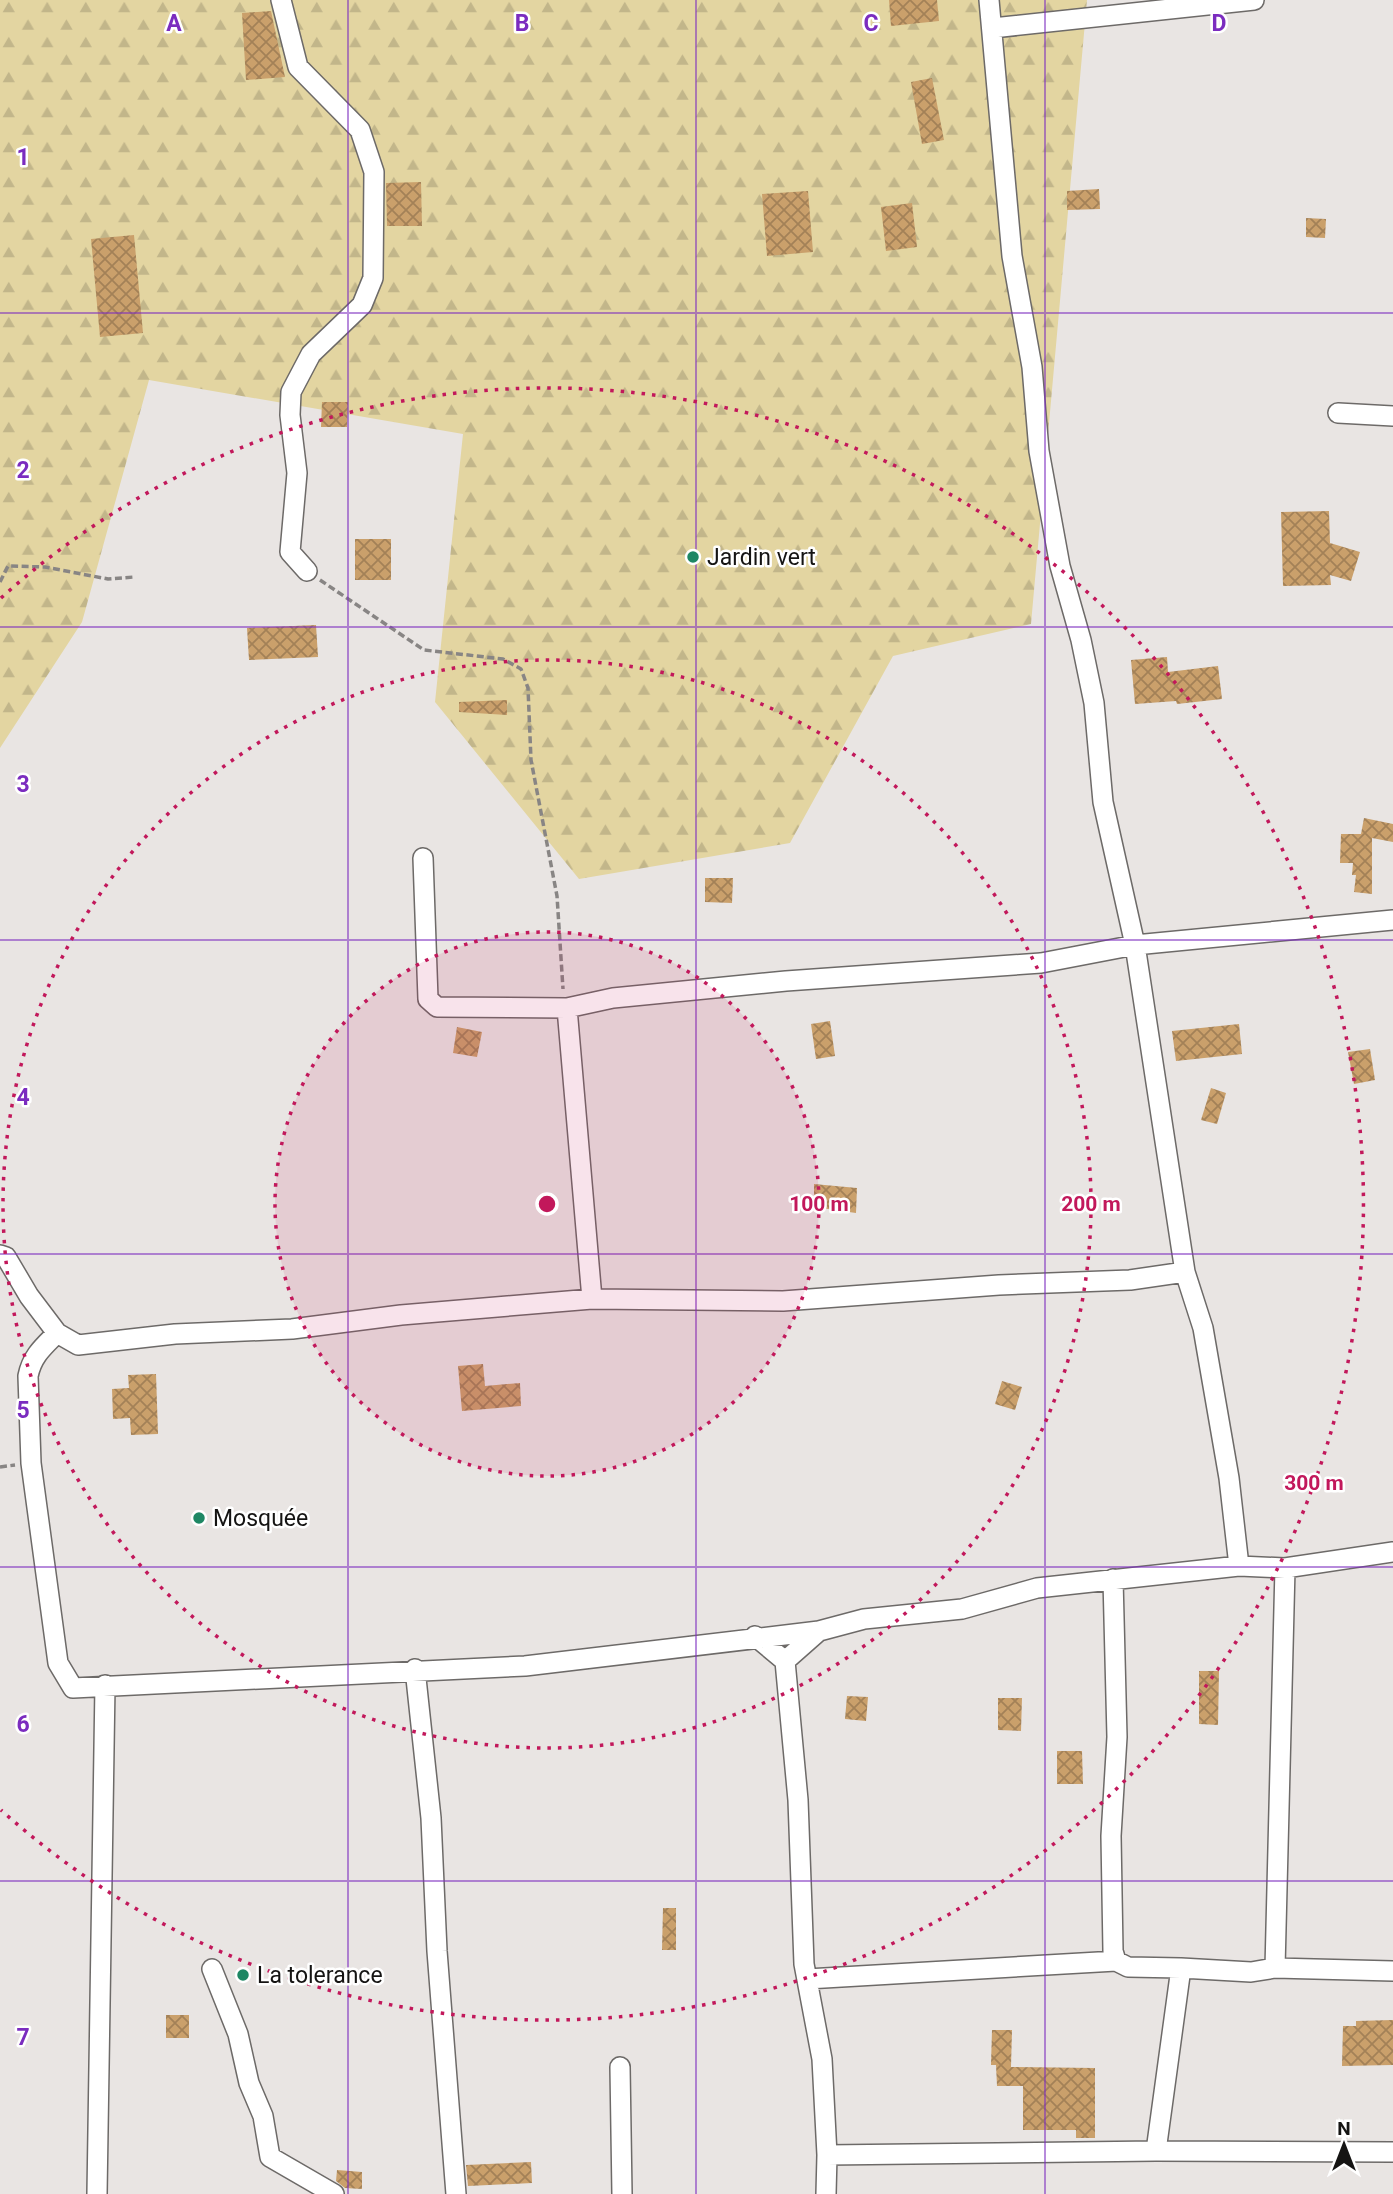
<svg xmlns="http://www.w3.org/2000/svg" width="1393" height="2194" viewBox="0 0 1393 2194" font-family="Roboto,sans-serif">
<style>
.forest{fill:url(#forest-firs)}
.building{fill:url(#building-cross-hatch)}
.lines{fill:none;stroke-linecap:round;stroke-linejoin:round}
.minor-casing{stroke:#6d6a68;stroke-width:22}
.path{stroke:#888584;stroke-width:3.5;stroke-dasharray:7 3.5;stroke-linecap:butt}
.minor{stroke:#fff;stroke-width:19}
.grid{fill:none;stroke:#7b2cbf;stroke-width:2;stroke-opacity:0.55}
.ring{fill:none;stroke:#c2185b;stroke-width:3.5;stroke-dasharray:3.5 7}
.poi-dot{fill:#1e8764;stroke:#fff;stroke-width:2.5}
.labels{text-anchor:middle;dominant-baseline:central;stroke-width:5;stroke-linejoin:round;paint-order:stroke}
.poi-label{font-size:23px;fill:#151413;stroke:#fff;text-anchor:start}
.grid-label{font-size:23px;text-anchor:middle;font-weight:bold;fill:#7b2cbf;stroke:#fff;stroke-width:5;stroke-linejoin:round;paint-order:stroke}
.centre{fill:#c2185b;stroke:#fff;stroke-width:3.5}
.ring-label{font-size:21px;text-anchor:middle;font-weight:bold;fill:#c2185b;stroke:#fff;stroke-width:5;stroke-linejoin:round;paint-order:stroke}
</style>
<defs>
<pattern id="forest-firs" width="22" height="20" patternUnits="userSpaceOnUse" patternTransform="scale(1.75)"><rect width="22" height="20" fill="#e3d5a1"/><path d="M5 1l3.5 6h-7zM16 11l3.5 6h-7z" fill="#c2b68a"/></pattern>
<pattern id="building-cross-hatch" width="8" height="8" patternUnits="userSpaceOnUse" patternTransform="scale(1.75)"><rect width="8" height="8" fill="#caa06b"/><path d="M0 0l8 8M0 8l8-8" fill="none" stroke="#a38157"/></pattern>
</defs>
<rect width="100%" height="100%" fill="#e9e5e3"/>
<path class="forest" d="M0 0H1087L1031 624 893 656 790 843 579 879 435 702 463 434 149 380 82 622 0 748Z"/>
<path class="building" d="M889 0H937L939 21 891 26Z
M271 11 285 77 246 80 242 13Z
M932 78 944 140 922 144 911 82Z
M421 182 422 226H387L386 183Z
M1099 189 1100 209 1067 210V191Z
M808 191 813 252 767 256 762 194Z
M912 203 917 247 886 251 881 207Z
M1306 218 1326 219 1325 238 1306 237Z
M134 235 143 333 100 337 91 239Z
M322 402H348L347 427H321Z
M1329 511 1330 543 1360 552 1351 581 1330 575 1331 585 1283 586 1281 512Z
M355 539H391V580H355Z
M316 625 318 657 249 660 247 628Z
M1167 657 1168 672 1218 666 1222 699 1177 704 1176 701 1135 704 1131 660Z
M507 700V715L459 712V702Z
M1364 818 1393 824V842L1372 838V894L1354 892 1356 875H1352L1353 863H1340L1341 834H1361Z
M705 878H733L732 903 705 902Z
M830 1021 835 1056 816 1059 811 1024Z
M1239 1024 1242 1054 1176 1061 1172 1031Z
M457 1027 482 1032 477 1057 453 1053Z
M1370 1049 1375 1080 1354 1084 1348 1052Z
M1211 1088 1226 1093 1217 1124 1201 1120Z
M814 1184 857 1188 856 1213 814 1207Z
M483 1364 485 1386 520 1383 521 1406 462 1411 458 1366Z
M156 1374 158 1434 131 1435 130 1418 113 1419 112 1389 129 1388 128 1375Z
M1002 1381 1022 1387 1015 1410 995 1404Z
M1199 1671H1219L1218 1725 1199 1724Z
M847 1696 868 1697 866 1721 845 1719Z
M998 1698H1022L1021 1731 998 1730Z
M1057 1751H1082L1083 1784H1057Z
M663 1908H676V1950H662Z
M166 2015H189V2038H166Z
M1393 2020V2065L1342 2066 1343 2026H1356V2021Z
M992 2030H1012L1011 2067 1095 2068V2138H1076V2130H1023V2086H997L996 2065H991Z
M531 2162 532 2183 468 2186 466 2165Z
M337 2170 362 2172V2189L345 2188 336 2181Z"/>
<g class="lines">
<g class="minor-casing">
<path id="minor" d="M281 0 298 67 360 130 374 172 373 278 362 305 311 354 291 392 290 415 297 473 290 552 307 571
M989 0 1012 256 1032 367 1039 451 1060 566 1081 640 1094 703 1103 802 1135 945 1185 1272 1203 1328 1229 1478 1239 1566
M993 28 1254 0
M1338 413 1393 416
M423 858 428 999 437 1007 567 1008 613 998 786 981 1041 963 1135 945 1393 920
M567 1008 592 1299
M0 1255 6 1257 29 1296 57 1333 78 1345 175 1334 292 1329 401 1315 592 1299 783 1301 999 1285 1130 1280 1185 1272
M57 1333C43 1347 32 1356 28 1376L31 1463 58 1663 73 1688 525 1666 819 1631 864 1619 962 1609 1037 1588 1239 1566 1285 1568 1393 1552
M1113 1579 1117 1737 1111 1836 1113 1951 1116 1961 1128 1967 1181 1968 1156 2151
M755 1636 785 1661 798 1800 804 1964 822 2059 827 2155
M785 1661 819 1631
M415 1669 431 1818 437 1951 456 2194
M1181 1968 1251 1972 1275 1968 1393 1971
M1275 1968 1285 1568
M212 1969 238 2034 249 2083 263 2116 270 2157 334 2194
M807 1979 1116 1961
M620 2067 622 2194
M97 2194 105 1685
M826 2194 827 2155 1156 2151 1393 2152"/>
</g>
<path class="path" d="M320 580 424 650 503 659 521 669 528 688 531 760 557 896 563 989
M0 582 8 566 45 567 108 579 134 577
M0 1467 15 1465"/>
<use href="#minor" class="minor"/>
</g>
<path class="grid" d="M348 0V2194M696 0V2194M1045 0V2194M0 313H1393M0 627H1393M0 940H1393M0 1254H1393M0 1567H1393M0 1881H1393"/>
<circle cx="547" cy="1204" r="272" fill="#c2185b" fill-opacity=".12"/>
<g class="ring">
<circle cx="547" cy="1204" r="272"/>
<circle cx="547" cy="1204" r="544"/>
<path d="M1 598A816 816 0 1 1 1 1810"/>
</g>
<g class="poi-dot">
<circle cx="693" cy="557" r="7"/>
<circle cx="199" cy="1518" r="7"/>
<circle cx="243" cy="1975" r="7"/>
</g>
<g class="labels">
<g class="poi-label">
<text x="707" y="557">Jardin vert</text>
<text x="213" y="1518">Mosquée</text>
<text x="257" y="1975">La tolerance</text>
</g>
</g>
<g class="grid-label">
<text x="174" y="31">A</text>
<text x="522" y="31">B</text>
<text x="871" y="31">C</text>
<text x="1219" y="31">D</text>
<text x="23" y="165">1</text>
<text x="23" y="478">2</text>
<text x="23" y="792">3</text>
<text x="23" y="1105">4</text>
<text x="23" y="1418">5</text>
<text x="23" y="1732">6</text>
<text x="23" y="2045">7</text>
</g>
<circle cx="547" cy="1204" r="10" class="centre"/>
<g class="ring-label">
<text x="819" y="1211">100 m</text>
<text x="1091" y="1211">200 m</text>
<text x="1314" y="1490">300 m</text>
</g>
<g transform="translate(1344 2145)" stroke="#ffffff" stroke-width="5" paint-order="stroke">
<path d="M0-5L12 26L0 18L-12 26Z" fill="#151413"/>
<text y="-10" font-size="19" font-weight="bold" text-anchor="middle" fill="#151413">N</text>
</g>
</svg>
